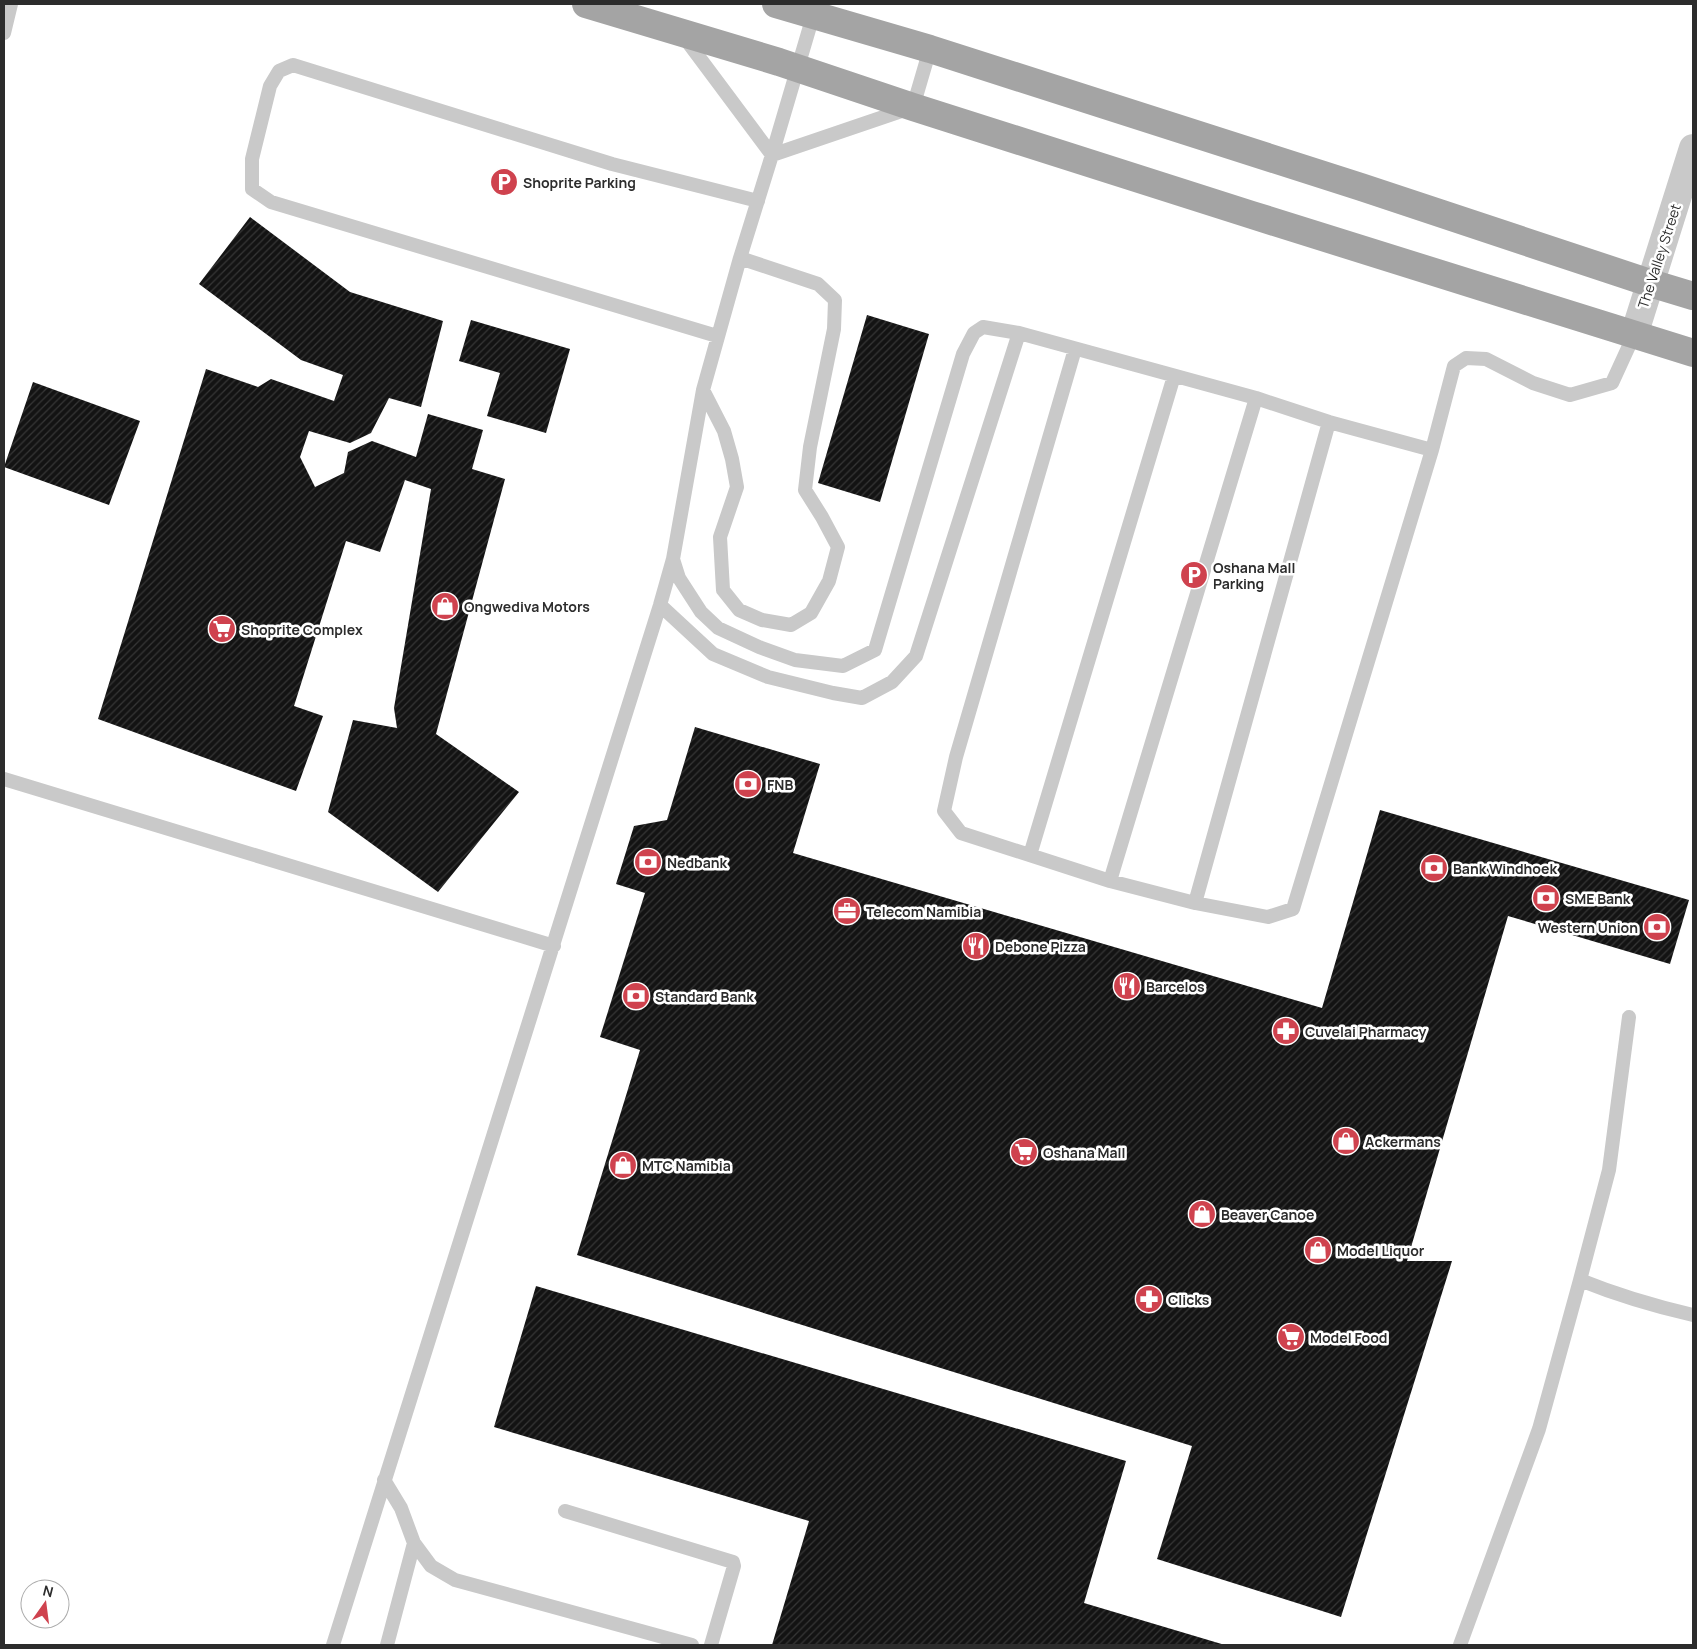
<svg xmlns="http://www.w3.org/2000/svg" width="1697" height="1649" viewBox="0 0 1697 1649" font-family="Manrope,sans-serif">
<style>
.building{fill:url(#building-hatch)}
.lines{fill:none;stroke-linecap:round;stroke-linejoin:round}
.service{stroke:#c9c9c9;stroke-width:14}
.minor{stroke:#c9c9c9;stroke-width:28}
.primary{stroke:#a4a4a4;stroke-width:28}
.labels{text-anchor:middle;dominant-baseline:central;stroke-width:5;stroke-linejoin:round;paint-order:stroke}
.poi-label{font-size:14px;font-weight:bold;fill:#2c2c2c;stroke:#fff;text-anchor:start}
.street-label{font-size:14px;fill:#2c2c2c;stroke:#fff}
</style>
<defs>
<pattern id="building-hatch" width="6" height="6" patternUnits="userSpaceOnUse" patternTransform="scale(1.25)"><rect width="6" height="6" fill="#131313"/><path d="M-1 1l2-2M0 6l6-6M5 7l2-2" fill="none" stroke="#363636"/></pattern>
</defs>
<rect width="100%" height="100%" fill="#fff"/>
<path class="building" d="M250 217 350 292 443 321 421 407 389 398 371 433 350 443 309 431 300 457 315 487 344 473 348 452 372 441 416 457 428 414 483 430 472 469 505 479 436 734 519 792 438 892 328 812 353 720 397 728 394 708 431 489 405 480 380 552 346 541 294 706 323 716 296 791 98 719 206 369 258 387 271 379 334 401 343 375 301 360 199 284Z
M867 315 929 334 880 502 818 483Z
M471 320 570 349 546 433 487 416 500 373 459 361Z
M33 382 140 421 109 505 4 467Z
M695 727 820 764 793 853 1322 1008 1380 810 1689 900 1670 964 1508 916 1407 1261H1452L1341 1617 1157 1559 1192 1446 577 1255 640 1050 600 1037 645 893 616 884 634 826 667 820Z
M536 1286 1126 1461 1084 1603 1225 1645H772L809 1521 494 1427Z"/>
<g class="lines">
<path class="service" d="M4 33 11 4
M684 37 772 155 913 107 930 49
M717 336 271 202 252 189V159L270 86 279 71 293 65 612 164 758 201
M1075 349 956 757 944 811 961 833 1110 881 1195 903 1268 917 1293 909 1432 450 1454 366 1466 358 1486 359 1533 383 1570 395 1612 383 1634 335
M703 390 724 431 732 459 737 487 720 537 723 590 739 610 762 620 791 625 811 613 829 581 838 547 822 517 805 490 810 447 834 329 835 300 818 284 740 258
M673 559 679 578 701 612 718 628 759 647 795 660 843 666 875 650 963 354 974 333 983 327 1019 333 1256 398 1329 422 1432 450
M660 605 713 654 768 677 833 693 862 698 892 682 916 656 1019 333
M4 779 554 946
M1030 855 1174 376
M1110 881 1256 398
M1195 903 1329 422
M1629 1017 1609 1170 1580 1280C1617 1295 1654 1306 1693 1315
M384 1480 401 1508 414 1543 387 1645
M565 1511 733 1562 734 1566 711 1645
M414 1543 431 1566 455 1580 692 1645
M333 1645 660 605 673 559 703 390 740 258 772 155 813 16
M1460 1645 1539 1429 1580 1280"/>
<path class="minor" d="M1634 335 1693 148"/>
<path class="primary" d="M586 4 779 62 913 107 1252 215 1693 353
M776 4 930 49 1361 187 1650 283 1693 296"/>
</g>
<defs>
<g id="parking-disc" transform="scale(1.4375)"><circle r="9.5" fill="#cf424e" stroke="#fff"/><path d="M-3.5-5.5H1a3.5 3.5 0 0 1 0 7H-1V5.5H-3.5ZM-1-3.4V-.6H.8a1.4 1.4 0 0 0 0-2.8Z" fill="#fff"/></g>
<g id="shop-disc" transform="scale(1.4375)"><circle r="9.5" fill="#cf424e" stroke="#fff"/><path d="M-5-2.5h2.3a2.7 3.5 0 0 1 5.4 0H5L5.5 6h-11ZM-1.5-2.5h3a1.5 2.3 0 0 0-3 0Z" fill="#fff"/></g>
<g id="supermarket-disc" transform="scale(1.4375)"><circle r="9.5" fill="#cf424e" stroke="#fff"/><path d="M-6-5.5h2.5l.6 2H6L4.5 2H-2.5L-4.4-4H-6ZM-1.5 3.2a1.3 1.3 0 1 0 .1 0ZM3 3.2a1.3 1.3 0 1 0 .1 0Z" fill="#fff"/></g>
<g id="bank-disc" transform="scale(1.4375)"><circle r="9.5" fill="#cf424e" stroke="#fff"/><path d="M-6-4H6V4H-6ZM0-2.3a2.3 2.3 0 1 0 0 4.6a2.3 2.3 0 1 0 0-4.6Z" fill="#fff"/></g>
<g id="office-disc" transform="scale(1.4375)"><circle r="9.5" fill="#cf424e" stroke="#fff"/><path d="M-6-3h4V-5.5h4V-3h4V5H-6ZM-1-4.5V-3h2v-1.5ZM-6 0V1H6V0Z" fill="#fff"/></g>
<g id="restaurant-disc" transform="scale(1.4375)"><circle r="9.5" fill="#cf424e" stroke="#fff"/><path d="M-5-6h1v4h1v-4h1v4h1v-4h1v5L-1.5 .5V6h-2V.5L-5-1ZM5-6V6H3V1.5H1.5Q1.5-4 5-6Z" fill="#fff"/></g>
<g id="pharmacy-disc" transform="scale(1.4375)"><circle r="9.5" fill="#cf424e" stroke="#fff"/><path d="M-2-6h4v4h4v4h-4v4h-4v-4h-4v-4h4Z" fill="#fff"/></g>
</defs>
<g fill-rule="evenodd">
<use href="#parking-disc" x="504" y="182"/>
<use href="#parking-disc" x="1194" y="575"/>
<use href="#shop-disc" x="445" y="606"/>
<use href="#supermarket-disc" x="222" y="629"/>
<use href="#bank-disc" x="748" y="784"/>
<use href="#bank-disc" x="648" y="862"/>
<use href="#bank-disc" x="1434" y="868"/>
<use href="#bank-disc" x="1546" y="898"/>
<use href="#office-disc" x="847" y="911"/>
<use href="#bank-disc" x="1657" y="927"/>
<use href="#restaurant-disc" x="976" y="946"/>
<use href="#restaurant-disc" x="1127" y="986"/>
<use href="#bank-disc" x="636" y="996"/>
<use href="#pharmacy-disc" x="1286" y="1031"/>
<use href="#shop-disc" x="1346" y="1141"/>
<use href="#supermarket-disc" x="1024" y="1152"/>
<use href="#shop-disc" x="623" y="1165"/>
<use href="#shop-disc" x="1202" y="1214"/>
<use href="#shop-disc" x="1318" y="1250"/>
<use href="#pharmacy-disc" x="1149" y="1299"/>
<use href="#supermarket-disc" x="1291" y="1337"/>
</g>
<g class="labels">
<g class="poi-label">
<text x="523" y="182">Shoprite Parking</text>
<text x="1213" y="567">Oshana Mall<tspan x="1213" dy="16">Parking</tspan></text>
<text x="464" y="606">Ongwediva Motors</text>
<text x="241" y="629">Shoprite Complex</text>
<text x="767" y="784">FNB</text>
<text x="667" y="862">Nedbank</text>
<text x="1453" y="868">Bank Windhoek</text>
<text x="1565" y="898">SME Bank</text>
<text x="866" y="911">Telecom Namibia</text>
<text x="1638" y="927" text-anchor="end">Western Union</text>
<text x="995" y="946">Debone Pizza</text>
<text x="1146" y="986">Barcelos</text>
<text x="655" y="996">Standard Bank</text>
<text x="1305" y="1031">Cuvelai Pharmacy</text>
<text x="1365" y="1141">Ackermans</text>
<text x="1043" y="1152">Oshana Mall</text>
<text x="642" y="1165">MTC Namibia</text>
<text x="1221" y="1214">Beaver Canoe</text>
<text x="1337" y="1250">Model Liquor</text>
<text x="1168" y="1299">Clicks</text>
<text x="1310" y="1337">Model Food</text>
</g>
<g class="street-label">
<text transform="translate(1659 256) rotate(-72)">The Valley Street</text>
</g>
</g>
<rect width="1697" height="1649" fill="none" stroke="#2c2c2c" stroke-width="10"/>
<g transform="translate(45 1604) rotate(14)"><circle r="24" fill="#ffffff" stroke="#ababab"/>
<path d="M0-4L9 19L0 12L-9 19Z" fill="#cf424e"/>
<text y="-8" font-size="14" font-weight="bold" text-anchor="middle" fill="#2c2c2c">N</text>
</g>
</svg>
